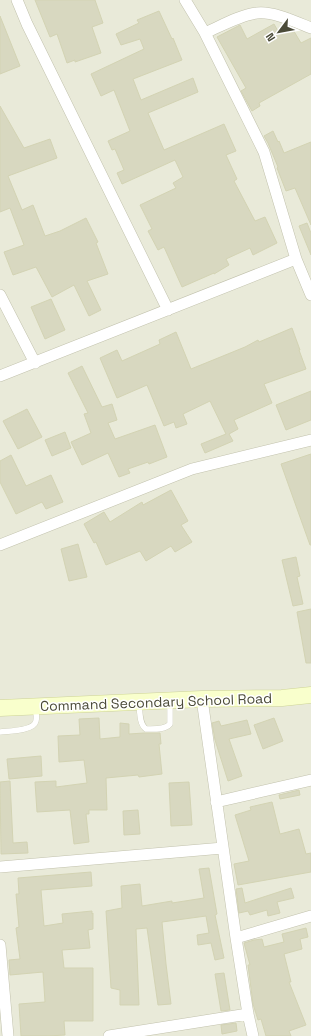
<svg xmlns="http://www.w3.org/2000/svg" width="311" height="1036" viewBox="0 0 311 1036" font-family="'Space Grotesk',sans-serif">
<style>
.residential{fill:#e9ead9}
.building{fill:#d8d8c0;stroke:#d3d3b3}
.lines{fill:none;stroke-linecap:round;stroke-linejoin:round}
.service-casing{stroke:#c2c2ad;stroke-width:6}
.minor-casing{stroke:#c2c2ad;stroke-width:12}
.secondary-casing{stroke:#ced497;stroke-width:17}
.service{stroke:#fff;stroke-width:5.5}
.minor{stroke:#fff;stroke-width:11}
.secondary{stroke:#f9ffcc;stroke-width:16}
.labels{text-anchor:middle;dominant-baseline:central;stroke-width:3;stroke-linejoin:round;paint-order:stroke}
.street-label{font-size:14px;fill:#4b4b38;stroke:#fff}
</style>
<rect width="100%" height="100%" fill="#f5f6eb"/>
<path class="residential" d="M0 0H311V1036H0Z"/>
<path class="building" d="M35 0H95L103 23 92 27 101 53 75 62V60L67 63 57 34 50 37Z
M159 11 172 39 173 38 182 60 133 79 141 100 193 78 198 92 148 113 164 150 224 124 236 151 226 155 237 179 234 181 255 221 265 217 277 243 253 255 250 248 226 259 229 265 214 274V273L182 287 164 247 158 250 148 231 152 229 140 205 176 188 173 183 183 177 175 160 122 184 117 173 124 170 115 149 112 150 108 141 130 131 114 90 101 96 91 74 144 49 140 39 121 45 116 34 139 23 137 20Z
M0 16 20 66 0 74Z
M274 24 279 33 292 28 301 43 311 38V74L259 103 260 106 252 111 241 91 246 88 217 37 240 25 247 39Z
M0 106 24 148 50 139 57 158 8 176 22 210 33 205 45 236 60 231 86 218 98 242 96 243 108 274 87 281 101 310 89 316 74 285 52 297 36 267 13 275 4 252 24 245 10 208 0 212Z
M273 131 278 142 279 141 284 153 311 142V225L295 188 286 191 277 168 278 167 268 143 264 136Z
M307 223 311 233V255L299 226Z
M51 299 65 330 45 339 31 307Z
M292 328 300 350H299L306 369 264 384 272 403 234 420 238 429 229 434 233 441 205 453 201 444 226 434 210 401 183 414 187 424 176 428 174 422 164 426 147 385 117 398 100 358 117 350 122 361 160 344 159 340 176 332 191 369 245 347 258 340 259 342Z
M82 366 102 407 112 404 117 420 108 423 115 439 155 425 167 457 149 464 148 462 128 469 130 473 119 477 108 453 82 465 71 442 91 433 84 414 88 413 68 373Z
M311 391V420L286 430 276 405Z
M27 409 42 437 18 449 3 421Z
M65 432 71 448 52 456 45 440Z
M311 454V545H310L281 464Z
M11 455 26 486 51 475 63 502 46 509 42 502 16 514 0 482V461Z
M171 490 188 521 181 525 192 542 175 552 171 546 146 561 140 551 106 565 96 542 94 543 84 524 104 512 110 522 142 502 143 505Z
M78 544 87 577 69 581 61 549Z
M296 557 300 576 297 577 303 604 293 606 282 560Z
M311 609V663H306L297 612Z
M99 718 100 739 120 737V723L129 724V734L144 733H160L161 744H159L162 774 139 777 138 775 106 778 107 810H89V814H86L89 842 74 844 70 810 37 812 35 782 56 781V787L87 783 84 760 59 762 58 736 80 735 79 719Z
M274 718 283 741 263 749 254 725Z
M247 720 251 734 229 739 242 776 228 781 215 740 212 723 219 721 221 726Z
M41 756 42 776 9 779 7 759Z
M10 781 13 843 27 842 28 853 1 854 0 782Z
M189 782 192 825 171 826 169 783Z
M299 790 300 795 280 799 279 795Z
M272 802 280 834 299 829 306 854 311 853V872L238 885 234 864 249 861 235 815 251 810 250 807Z
M138 810 140 834 124 835 123 811Z
M209 868 217 914 215 915 224 958 215 960 211 943 198 945 197 935 209 933 206 916 162 922 166 964 171 1004 158 1005 147 928 136 929 139 1005H120V990L111 988 106 911 122 908 121 886 140 884 142 906 172 901V903L204 898 199 869Z
M91 872 92 886 41 890 44 926 63 923 62 914 92 911V914L93 913V929L88 930 90 948 62 950 64 968H93V1021H64L65 1035 47 1036H21L19 1004 45 1002 43 972 10 975 9 960 20 959 16 928 19 927 16 894H19L18 878Z
M242 888 245 903 291 888 294 898 277 902 280 913 268 916 267 910 250 915 248 911 239 913 236 889Z
M306 928 308 937 300 939 302 949 284 954 291 982H289L306 1025 289 1031 291 1036H266L261 1019 258 1020 253 1004 248 965H250L244 943 254 940 262 939 264 947 284 942 282 934Z
M224 973 230 1010 221 1011 215 974Z
M236 1023 237 1031 222 1034 221 1025Z"/>
<g class="lines">
<g class="service-casing">
<path id="service" d="M139 702C140 711 139 724 146 729 154 729 165 730 170 724V701
M0 732C9 731 34 731 36 721 37 716 36 711 35 707"/>
</g>
<g class="minor-casing">
<path id="minor" d="M17 0 27 24 168 310
M185 0 205 33 264 152 296 259 311 295
M205 33C221 26 240 15 257 13 273 11 296 22 311 28
M0 295 35 363
M0 376 296 259
M0 545 192 469 311 440
M202 699 236 938 248 1014 253 1036
M216 802 311 780
M0 867 223 848
M236 938 311 916
M0 945 8 1036
M109 1036 248 1014"/>
</g>
<g class="secondary-casing">
<path id="secondary" d="M0 708 202 699 282 698 311 695"/>
</g>
<use href="#service" class="service"/>
<use href="#minor" class="minor"/>
<use href="#secondary" class="secondary"/>
</g>
<g class="labels">
<g class="street-label">
<text transform="translate(156 702) rotate(-2)">Command Secondary School Road</text>
</g>
</g>
<g transform="translate(279 32) rotate(238)" stroke="#ffffff" stroke-width="3" paint-order="stroke">
<path d="M0-3L7 15L0 10L-7 15Z" fill="#4b4b38"/>
<text y="-6" font-size="11" font-weight="bold" text-anchor="middle" fill="#4b4b38">N</text>
</g>
</svg>
